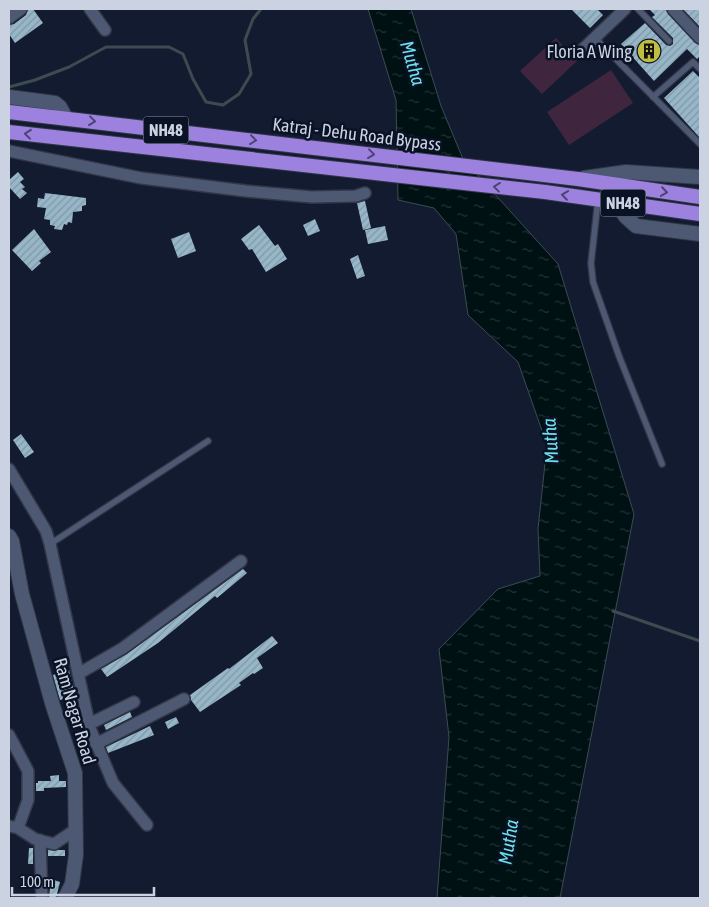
<svg xmlns="http://www.w3.org/2000/svg" width="709" height="907" viewBox="0 0 709 907" font-family="'Asap Condensed',sans-serif">
<style>
.pitch{fill:#3f263e}
.water{fill:url(#water-ripples);stroke:#3d4b51}
.lines{fill:none;stroke-linecap:round;stroke-linejoin:round}
.stream{stroke:#3d4b51;stroke-width:3}
.building{fill:url(#building-hatch)}
.service-casing{stroke:#323647;stroke-width:8}
.minor-casing{stroke:#323647;stroke-width:14}
.tertiary-casing{stroke:#323647;stroke-width:16}
.trunk-casing{stroke:#323647;stroke-width:16}
.service{stroke:#4d5972;stroke-width:5.5}
.minor{stroke:#4d5972;stroke-width:11}
.tertiary{stroke:#4d5972;stroke-width:14}
.trunk{stroke:#9c81df;stroke-width:14}
.oneway{stroke:#4c4479}
.labels{text-anchor:middle;dominant-baseline:central;stroke-width:5;stroke-linejoin:round;paint-order:stroke}
.shield{fill:#0a1226;stroke:#9198a9;stroke-width:1}
.shield-label{font-size:16px;font-weight:bold;fill:#cbd2e1}
.poi-label{font-size:18px;fill:#cbd2e1;stroke:#0a1226;text-anchor:end}
.street-label{font-size:18px;fill:#cbd2e1;stroke:#0a1226}
.water-label{font-size:19px;font-style:italic;fill:#6ee1eb;stroke:#0a1226}
</style>
<defs>
<pattern id="water-ripples" width="26" height="14" patternUnits="userSpaceOnUse" patternTransform="scale(1.25)"><rect width="26" height="14" fill="#001113"/><path d="M2 4q2-2 4 0t4 0M15 11q2-2 4 0t4 0" fill="none" stroke="#243335"/></pattern>
<pattern id="building-hatch" width="6" height="6" patternUnits="userSpaceOnUse" patternTransform="scale(1.25)"><rect width="6" height="6" fill="#97b6c8"/><path d="M-1 1l2-2M0 6l6-6M5 7l2-2" fill="none" stroke="#8098a7"/></pattern>
</defs>
<rect width="100%" height="100%" fill="#121b30"/>
<path class="pitch" d="M556 38 577 61 542 94 520 71Z
M611 70 633 103 569 145 547 112Z"/>
<path class="water" d="M368 9H411L441 106 463 159 558 264 634 514 560 898H437L449 737 439 649 498 589 540 576 538 529 547 445 518 362 468 315 456 234 434 208 398 200 396 100Z"/>
<g class="lines">
<path class="stream" d="M9 87 35 80 69 67 106 47H169L183 54 193 79 206 102 223 105 239 94 251 74 245 40 253 19 261 9
M613 611 700 641"/>
</g>
<path class="building" d="M28 9H33L43 23 15 43 9 34V25L14 24 26 15Z
M571 9H597L603 15 590 28Z
M649 9H666L668 14 695 43 700 45V56L697 59 687 49 654 81 621 44 645 23 666 45 670 46 673 44V38L652 17 655 15Z
M683 9H700V27Z
M693 71 700 78V138L664 98Z
M18 172 24 179 20 182 25 187 22 189 27 193 20 199 9 187V180Z
M45 193 86 198V205L82 206V211L73 212 72 223 68 222 67 225 64 224 62 230 54 229 55 226 50 225V220L44 219 46 208 37 207 38 198 44 199Z
M365 201 371 228 363 230 357 203Z
M315 219 320 231 308 236 303 225Z
M259 225 275 246 278 244 287 259 266 272 252 249 249 250 241 239Z
M385 226 388 240 368 244 365 230Z
M34 229 51 252 39 261 41 263 32 271 12 250Z
M189 232 196 251 178 258 171 239Z
M358 255 365 276 357 279 350 259Z
M21 434 34 452 25 458 13 440Z
M243 569 247 573 217 598 215 596 158 643 107 677 101 669 127 654Z
M272 636 278 643 257 658 263 668 254 674 253 673 239 683 241 685 200 712 191 700 190 695 228 668 229 669Z
M69 670 75 696 60 700 53 675Z
M130 712 132 717 106 730 104 725Z
M176 717 179 723 168 729 165 722Z
M150 726 154 735 108 753 106 747Z
M59 775V781H66V787L44 788V791H36V783H38V781H51L50 776Z
M29 848H33V864H28Z
M48 850H65V856H48Z
M51 879 60 882 56 898H49Z"/>
<g class="lines">
<g class="service-casing">
<path id="service" d="M638 9 669 41
M595 38 700 144
M653 97 693 62 700 69
M598 200 591 263 593 282 619 356 662 464
M50 544 208 441"/>
</g>
<g class="minor-casing">
<path id="minor" d="M90 9 105 30
M673 9 700 38
M9 18 21 9
M583 49 625 9
M9 151 141 178 246 191 312 197 356 196 365 193
M9 469 46 531 50 544 90 728 113 783 147 825
M78 674 123 648 241 561
M89 724 134 702
M9 735 28 771V800L18 828
M96 744 184 699
M9 826 18 828 35 839 54 844 75 830
M40 840 42 898"/>
</g>
<g class="tertiary-casing">
<path id="tertiary" d="M9 97 55 103 60 107 66 118
M584 178 626 172 700 177
M615 202 626 217 636 226 700 234
M9 536 12 541 22 594 52 703 75 773 76 855 72 884 65 898"/>
</g>
<g class="trunk-casing">
<path id="trunk" d="M9 112 578 179 700 197
M9 132 545 192 700 214"/>
</g>
<use href="#service" class="service"/>
<use href="#minor" class="minor"/>
<use href="#tertiary" class="tertiary"/>
<use href="#trunk" class="trunk"/>
</g>
<defs><path id="oneway-chevron" d="M-2-3.5L2.5 0L-2 3.5" fill="none" stroke-width="1.6" stroke-linecap="round" stroke-linejoin="round" transform="scale(1.25)"/></defs>
<g class="oneway">
<use href="#oneway-chevron" transform="translate(92 121) rotate(7)"/>
<use href="#oneway-chevron" transform="translate(28 134) rotate(-174)"/>
<use href="#oneway-chevron" transform="translate(253 140) rotate(7)"/>
<use href="#oneway-chevron" transform="translate(371 154) rotate(7)"/>
<use href="#oneway-chevron" transform="translate(497 187) rotate(-173)"/>
<use href="#oneway-chevron" transform="translate(664 192) rotate(8)"/>
<use href="#oneway-chevron" transform="translate(565 195) rotate(-172)"/>
</g>
<defs>
<g id="building-disc" transform="scale(1.25)"><circle r="9.5" fill="#c0be41" stroke="#0a1226"/><path d="M-4-6H4V6H1V3H-1V6H-4ZM-2.5-4.3h1.7v1.8h-1.7ZM.8-4.3h1.7v1.8H.8ZM-2.5-1h1.7V.8h-1.7ZM.8-1h1.7V.8H.8Z" fill="#111"/></g>
</defs>
<g fill-rule="evenodd">
<use href="#building-disc" x="649" y="51"/>
</g>
<g class="labels">
<g class="shield">
<rect x="143.5" y="116.5" width="45" height="27" rx="4"/>
<rect x="600.5" y="189.5" width="45" height="27" rx="4"/>
</g>
<g class="shield-label">
<text x="166" y="130">NH48</text>
<text x="623" y="203">NH48</text>
</g>
<g class="poi-label">
<text x="632" y="51">Floria A Wing</text>
</g>
<g class="street-label">
<text transform="translate(357 134) rotate(7)">Katraj - Dehu Road Bypass</text>
<text transform="translate(75 711) rotate(74)">Ram Nagar Road</text>
</g>
<g class="water-label">
<text transform="translate(413 63) rotate(73)">Mutha</text>
<text transform="translate(550 441) rotate(-94)">Mutha</text>
<text transform="translate(508 842) rotate(-81)">Mutha</text>
</g>
</g>
<rect width="709" height="907" fill="none" stroke="#cbd2e1" stroke-width="20"/>
<path d="M12 887v8h142v-8" fill="none" stroke="#cbd2e1" stroke-width="2.5"/>
<text x="20" y="887" font-size="15" fill="#cbd2e1" stroke="#0a1226" stroke-width="4" paint-order="stroke">100 m</text>
</svg>
